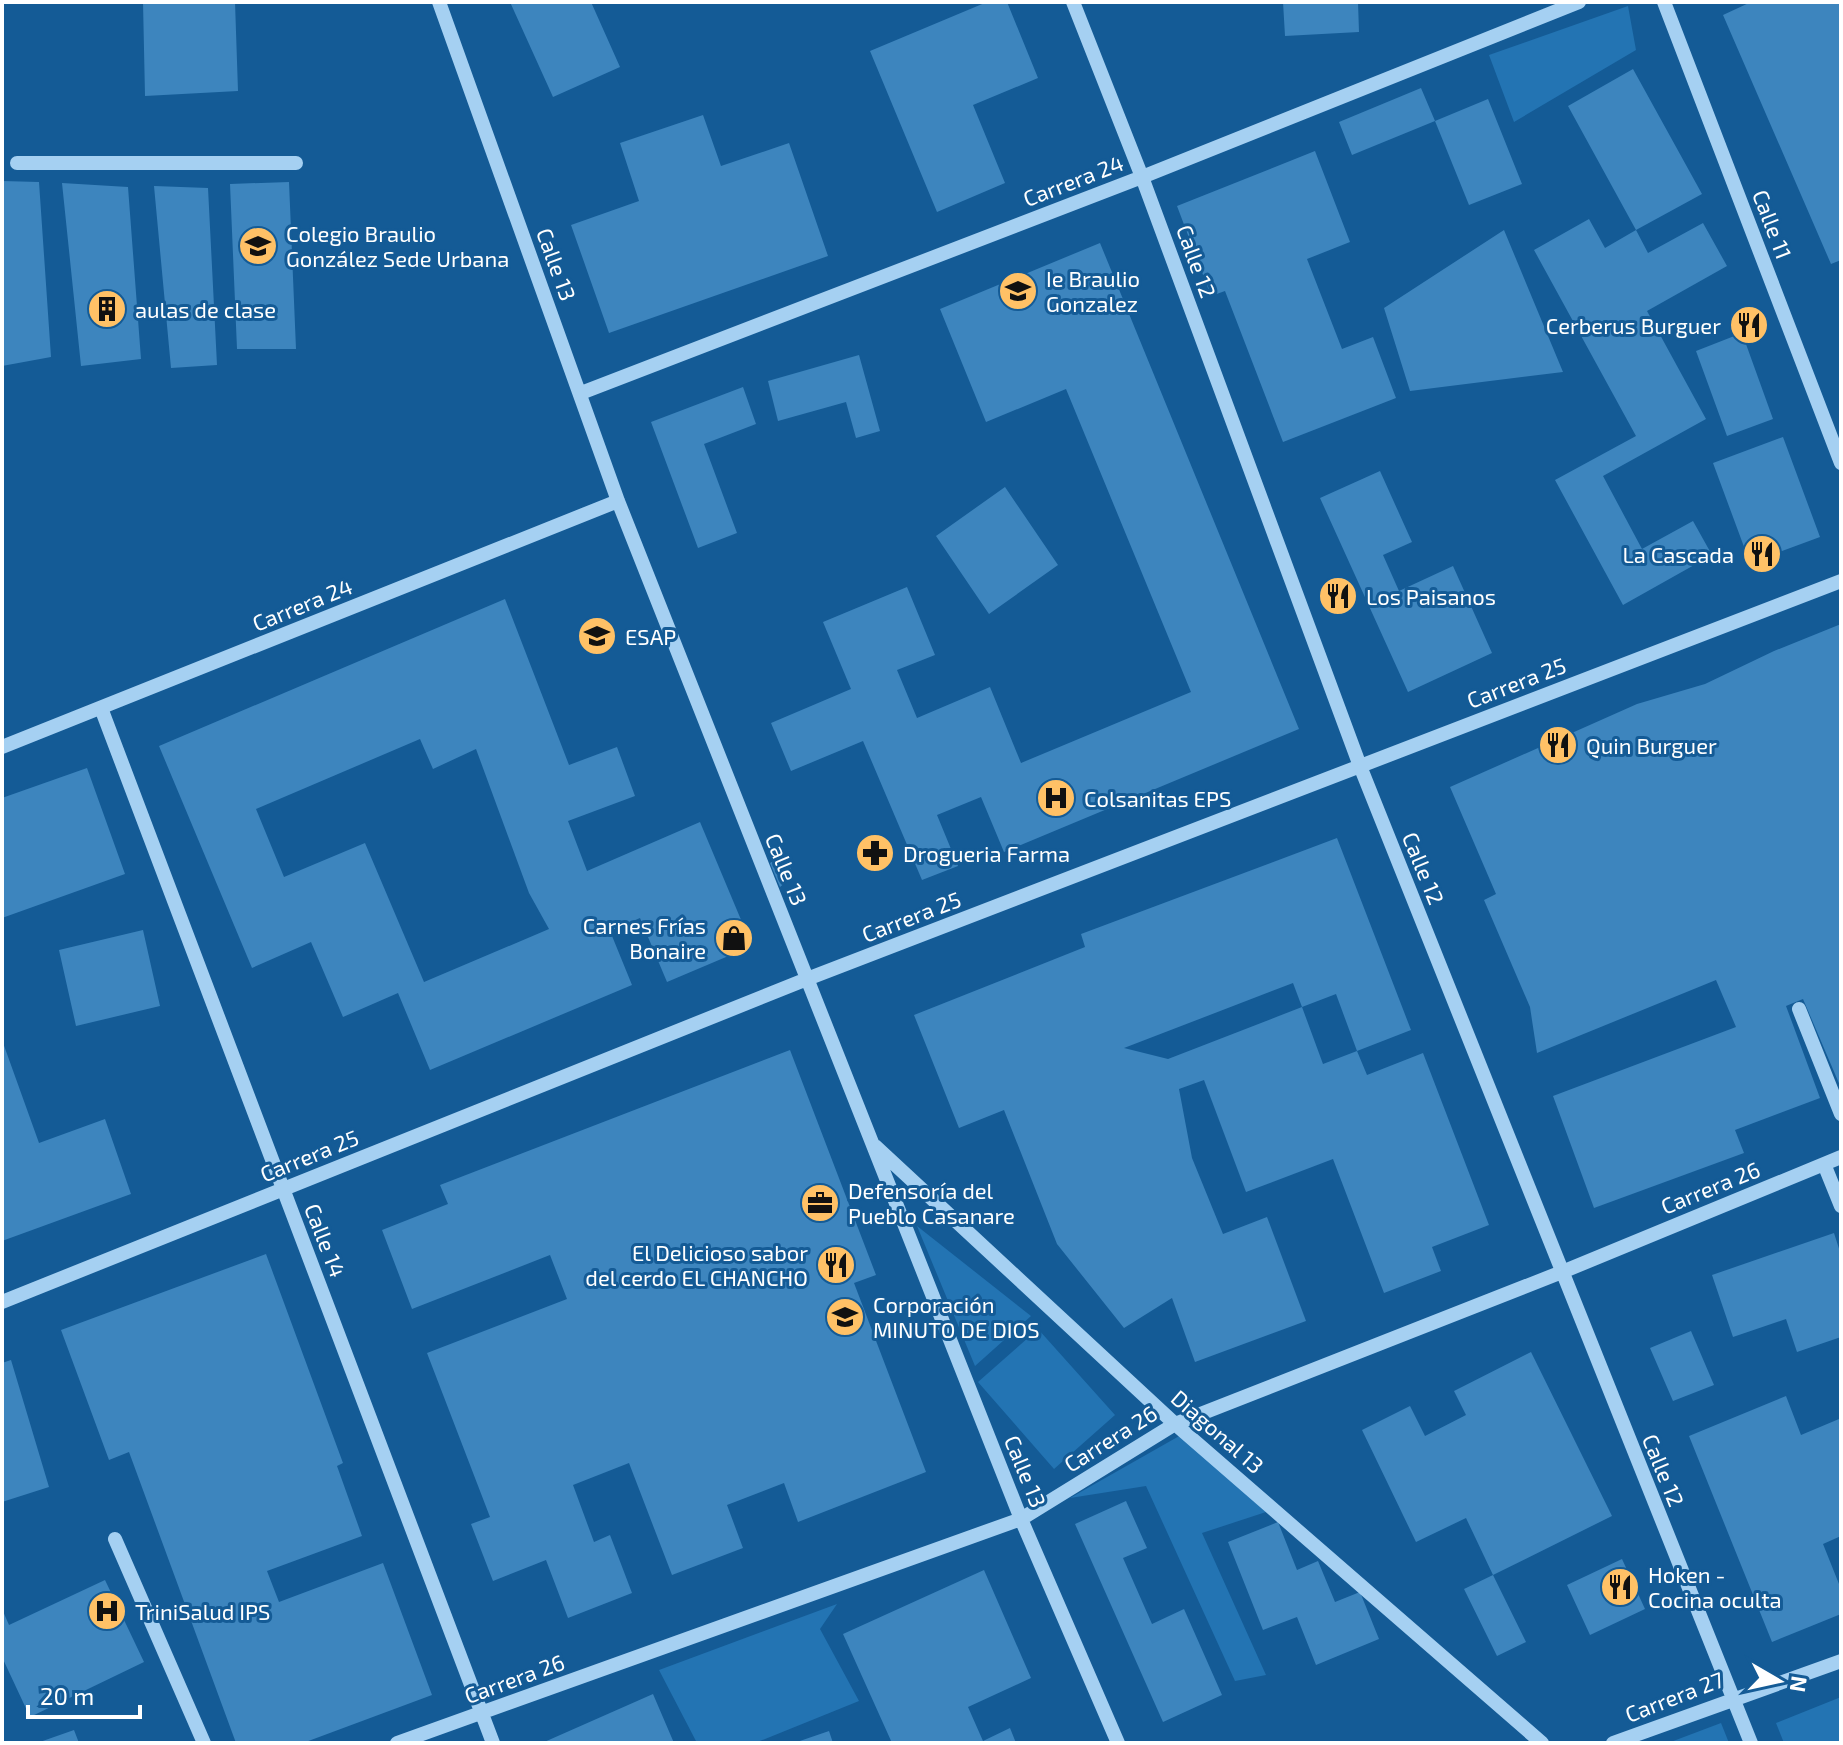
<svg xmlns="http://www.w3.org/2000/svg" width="1843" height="1745" viewBox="0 0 1843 1745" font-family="'Exo 2',sans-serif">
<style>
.green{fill:#2374b3}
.building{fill:#3d85be;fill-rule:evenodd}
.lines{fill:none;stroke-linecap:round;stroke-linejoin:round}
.minor{stroke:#a5d0f2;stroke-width:14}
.labels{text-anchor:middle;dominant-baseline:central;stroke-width:6;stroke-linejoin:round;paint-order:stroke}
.street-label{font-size:22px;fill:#fff;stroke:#145b96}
.poi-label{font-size:22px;fill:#fff;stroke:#145b96;text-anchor:start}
</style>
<rect width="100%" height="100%" fill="#145b96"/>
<path class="green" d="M1628 6 1636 50 1514 122 1489 55Z
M917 1226 1031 1316 975 1366Z
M1038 1329 1115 1415 1054 1469 978 1382Z
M1181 1435 1266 1512 1202 1533 1266 1675 1235 1681 1146 1486 1070 1498Z
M837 1604 820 1629 859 1701 755 1743H697L659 1670Z
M1841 1697V1743H1784L1776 1723Z
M1721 1723 1729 1743H1668Z"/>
<path class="building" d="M143 2H235L238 91 145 96Z
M510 2H591L620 67 553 97Z
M987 2H1007L1038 78 973 105 1005 183 937 212 870 51Z
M1283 2H1358L1359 32 1285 36Z
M1751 2H1841V260L1831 264 1723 15Z
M1633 69 1702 194 1636 230 1568 106Z
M1421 88 1435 121 1352 155 1339 122Z
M1488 99 1522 184 1469 205 1435 121Z
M703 115 721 166 789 143 828 256 609 333 571 225 639 201 620 143Z
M1315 151 1350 242 1307 259 1342 349 1373 337 1396 398 1283 442 1225 291 1211 296 1177 206Z
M2 181 39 182 51 357 2 366Z
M289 182 296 349H237L230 184Z
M62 183 128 187 141 359 81 366Z
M154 186 208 188 217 365 171 368Z
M1589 219 1605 248 1636 230 1648 253 1703 223 1727 266 1647 311 1706 419 1603 476 1642 549 1693 521 1712 555 1623 605 1555 480 1636 436 1534 250Z
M1504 230 1563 372 1410 391 1384 308Z
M1100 243 1299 729 1004 852 981 797 937 815 958 866 922 880 863 741 791 771 771 723 851 689 823 622 907 587 935 655 897 670 917 718 990 687 1021 763 1191 692 1066 389 986 422 940 309Z
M1742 333 1773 419 1727 436 1696 351Z
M859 355 880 431 856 438 846 402 778 421 768 381Z
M743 387 756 424 704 444 737 533 698 548 651 422Z
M1783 437 1820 537 1750 563 1713 463Z
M1380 471 1412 542 1383 555 1399 591 1453 566 1492 653 1408 692 1320 498Z
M1005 487 1058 565 989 614 936 536Z
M505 599 569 765 617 747 635 796 568 821 587 871 700 822 752 946 667 982 640 918 610 931 632 985 430 1070 398 993 343 1017 311 942 252 968 159 746ZM420 739 433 769 476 749 529 893 549 929 424 982 365 843 284 877 256 809Z
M1841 624V1088L1803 999 1786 1006 1820 1098 1735 1130 1744 1153 1594 1208 1553 1096 1736 1027 1716 980 1537 1053 1530 1007 1484 900 1496 894 1450 787 1637 704 1705 684 1774 651Z
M87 768 125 874 2 918V798Z
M1337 838 1411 1030 1357 1051 1336 994 1302 1007 1293 983 1124 1048 1168 1059 1302 1007 1323 1064 1357 1051 1367 1075 1423 1053 1489 1225 1432 1247 1441 1271 1384 1293 1333 1159 1246 1192 1204 1080 1179 1089 1192 1158 1223 1234 1267 1217 1306 1321 1195 1362 1172 1298 1124 1328 1057 1244 1004 1110 959 1128 914 1015 1085 947 1081 934Z
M784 855 794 875 780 887 770 863Z
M143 930 160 1006 76 1026 59 950Z
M2 1040 39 1143 105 1119 131 1194 2 1241Z
M790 1050 876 1275 854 1283 926 1472 798 1522 784 1483 727 1505 743 1548 672 1575 629 1463 573 1485 594 1542 610 1535 632 1593 568 1618 546 1560 493 1581 471 1524 490 1517 427 1353 567 1299 550 1255 412 1309 382 1230 448 1204 440 1185Z
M1834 1233 1841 1255V1337L1797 1352 1786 1319 1733 1337 1712 1275Z
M266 1254 343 1463 337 1466 362 1536 267 1571 279 1602 383 1563 432 1695 303 1743H236L129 1452 109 1460 61 1330Z
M1691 1331 1714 1385 1673 1401 1650 1348Z
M1531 1352 1612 1516 1493 1575 1466 1518 1416 1542 1362 1430 1410 1406 1425 1436 1466 1415 1454 1391Z
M11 1360 49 1487 2 1502V1363Z
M1786 1396 1801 1435 1839 1419 1841 1424V1536L1823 1544 1841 1589V1614L1772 1642 1689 1436Z
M1126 1501 1147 1548 1123 1558 1152 1624 1184 1609 1222 1695 1163 1722 1075 1524Z
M1278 1522 1297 1570 1318 1561 1335 1602 1360 1592 1379 1639 1316 1665 1297 1617 1263 1630 1228 1542Z
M1622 1559 1645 1609 1590 1635 1567 1585Z
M984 1570 1031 1678 968 1707 983 1741 1010 1728 1016 1743H892L843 1634Z
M1493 1575 1526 1642 1497 1656 1464 1589Z
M105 1580 144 1662 30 1717 2 1657V1609L9 1625Z
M653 1694 674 1743H542Z
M74 1730 79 1743H37Z
M829 1731 833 1743H794Z"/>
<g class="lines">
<path class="minor" d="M439 2 618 501 1021 1519 1118 1743
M1073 2 1142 177 1360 766 1751 1743
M1664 2 1841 463
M17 163H296
M581 393 1142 177 1579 2
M101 708 493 1743
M2 747 618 501
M1799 1009 1841 1114
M875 1146 1175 1424 1542 1743
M1824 1164 1841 1206
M2 1302 807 979 1841 581
M115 1539 204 1743
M397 1743 1021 1519 1175 1424 1562 1272 1841 1157
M1613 1743 1841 1661"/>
</g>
<defs>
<g id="school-disc" transform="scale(2)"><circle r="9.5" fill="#ffc166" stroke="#145b96"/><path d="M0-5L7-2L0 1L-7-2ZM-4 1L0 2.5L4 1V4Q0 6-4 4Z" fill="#111"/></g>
<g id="building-disc" transform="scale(2)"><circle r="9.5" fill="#ffc166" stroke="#145b96"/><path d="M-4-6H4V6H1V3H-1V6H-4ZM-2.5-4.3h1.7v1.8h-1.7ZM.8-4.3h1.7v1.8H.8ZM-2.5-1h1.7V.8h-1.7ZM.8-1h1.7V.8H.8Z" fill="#111"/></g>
<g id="restaurant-disc" transform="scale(2)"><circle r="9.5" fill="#ffc166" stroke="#145b96"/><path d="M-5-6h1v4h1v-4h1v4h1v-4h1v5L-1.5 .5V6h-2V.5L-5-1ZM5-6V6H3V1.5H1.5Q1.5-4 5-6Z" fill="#111"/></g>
<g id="university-disc" transform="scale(2)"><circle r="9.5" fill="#ffc166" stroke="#145b96"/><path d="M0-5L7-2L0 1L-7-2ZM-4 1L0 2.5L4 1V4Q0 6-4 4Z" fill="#111"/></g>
<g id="hospital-disc" transform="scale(2)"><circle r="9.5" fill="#ffc166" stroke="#145b96"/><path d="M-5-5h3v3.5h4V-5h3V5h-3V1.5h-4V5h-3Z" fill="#111"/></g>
<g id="pharmacy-disc" transform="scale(2)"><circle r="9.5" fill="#ffc166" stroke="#145b96"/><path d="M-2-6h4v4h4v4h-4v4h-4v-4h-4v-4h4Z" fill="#111"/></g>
<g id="shop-disc" transform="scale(2)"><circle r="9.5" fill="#ffc166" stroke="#145b96"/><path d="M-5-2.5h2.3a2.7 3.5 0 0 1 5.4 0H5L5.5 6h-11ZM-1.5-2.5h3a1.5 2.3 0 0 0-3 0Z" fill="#111"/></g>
<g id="office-disc" transform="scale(2)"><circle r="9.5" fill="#ffc166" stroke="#145b96"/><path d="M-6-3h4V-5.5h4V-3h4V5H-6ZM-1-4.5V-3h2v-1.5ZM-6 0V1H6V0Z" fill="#111"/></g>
</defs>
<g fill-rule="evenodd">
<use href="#school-disc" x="258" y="246"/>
<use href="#school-disc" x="1018" y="291"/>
<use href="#building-disc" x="107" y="309"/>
<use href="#restaurant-disc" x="1749" y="325"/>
<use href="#restaurant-disc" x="1762" y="554"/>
<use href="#restaurant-disc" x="1338" y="596"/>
<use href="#university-disc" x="597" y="636"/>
<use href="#restaurant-disc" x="1558" y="745"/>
<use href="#hospital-disc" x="1056" y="798"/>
<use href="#pharmacy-disc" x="875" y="853"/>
<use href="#shop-disc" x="734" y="938"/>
<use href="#office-disc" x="820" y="1203"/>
<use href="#restaurant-disc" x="836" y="1265"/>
<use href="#university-disc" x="845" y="1317"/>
<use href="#restaurant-disc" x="1620" y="1587"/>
<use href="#hospital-disc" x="107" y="1611"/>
</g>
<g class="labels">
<g class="street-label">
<text transform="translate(1073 180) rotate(-21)">Carrera 24</text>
<text transform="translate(1773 224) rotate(69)">Calle 11</text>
<text transform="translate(1197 261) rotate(70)">Calle 12</text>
<text transform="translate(557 264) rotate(70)">Calle 13</text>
<text transform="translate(302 604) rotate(-22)">Carrera 24</text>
<text transform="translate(1516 682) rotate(-21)">Carrera 25</text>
<text transform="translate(1424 868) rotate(68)">Calle 12</text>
<text transform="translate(787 869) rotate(68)">Calle 13</text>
<text transform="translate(911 916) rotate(-21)">Carrera 25</text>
<text transform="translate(309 1155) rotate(-22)">Carrera 25</text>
<text transform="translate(1710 1187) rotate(-22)">Carrera 26</text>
<text transform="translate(326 1240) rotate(69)">Calle 14</text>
<text transform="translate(1218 1431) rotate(41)">Diagonal 13</text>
<text transform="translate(1110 1438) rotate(-32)">Carrera 26</text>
<text transform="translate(1664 1470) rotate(68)">Calle 12</text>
<text transform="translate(1026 1471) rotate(68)">Calle 13</text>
<text transform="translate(514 1678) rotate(-20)">Carrera 26</text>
<text transform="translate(1674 1696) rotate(-21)">Carrera 27</text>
</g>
<g class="poi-label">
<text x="286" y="233">Colegio Braulio<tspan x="286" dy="25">González Sede Urbana</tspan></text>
<text x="1046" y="278">Ie Braulio<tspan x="1046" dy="25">Gonzalez</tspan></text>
<text x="135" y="309">aulas de clase</text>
<text x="1721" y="325" text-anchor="end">Cerberus Burguer</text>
<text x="1734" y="554" text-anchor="end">La Cascada</text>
<text x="1366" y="596">Los Paisanos</text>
<text x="625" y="636">ESAP</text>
<text x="1586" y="745">Quin Burguer</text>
<text x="1084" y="798">Colsanitas EPS</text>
<text x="903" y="853">Drogueria Farma</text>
<text x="706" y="925" text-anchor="end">Carnes Frías<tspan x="706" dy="25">Bonaire</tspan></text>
<text x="848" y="1190">Defensoría del<tspan x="848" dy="25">Pueblo Casanare</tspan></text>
<text x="808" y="1252" text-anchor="end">El Delicioso sabor<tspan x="808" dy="25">del cerdo EL CHANCHO</tspan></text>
<text x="873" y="1304">Corporación<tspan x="873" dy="25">MINUTO DE DIOS</tspan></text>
<text x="1648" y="1574">Hoken -<tspan x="1648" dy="25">Cocina oculta</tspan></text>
<text x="135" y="1611">TriniSalud IPS</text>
</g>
</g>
<rect width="1843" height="1745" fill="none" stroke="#ffffff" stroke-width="8"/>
<g transform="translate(1779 1681) rotate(99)" stroke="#145b96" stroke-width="6" paint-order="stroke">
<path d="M0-6L14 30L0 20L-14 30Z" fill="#ffffff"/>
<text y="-12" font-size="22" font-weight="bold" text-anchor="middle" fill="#ffffff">N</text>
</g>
<path d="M28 1705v12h112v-12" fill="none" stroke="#ffffff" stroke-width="4"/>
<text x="40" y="1705" font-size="24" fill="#ffffff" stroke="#145b96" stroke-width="6" paint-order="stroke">20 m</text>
</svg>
